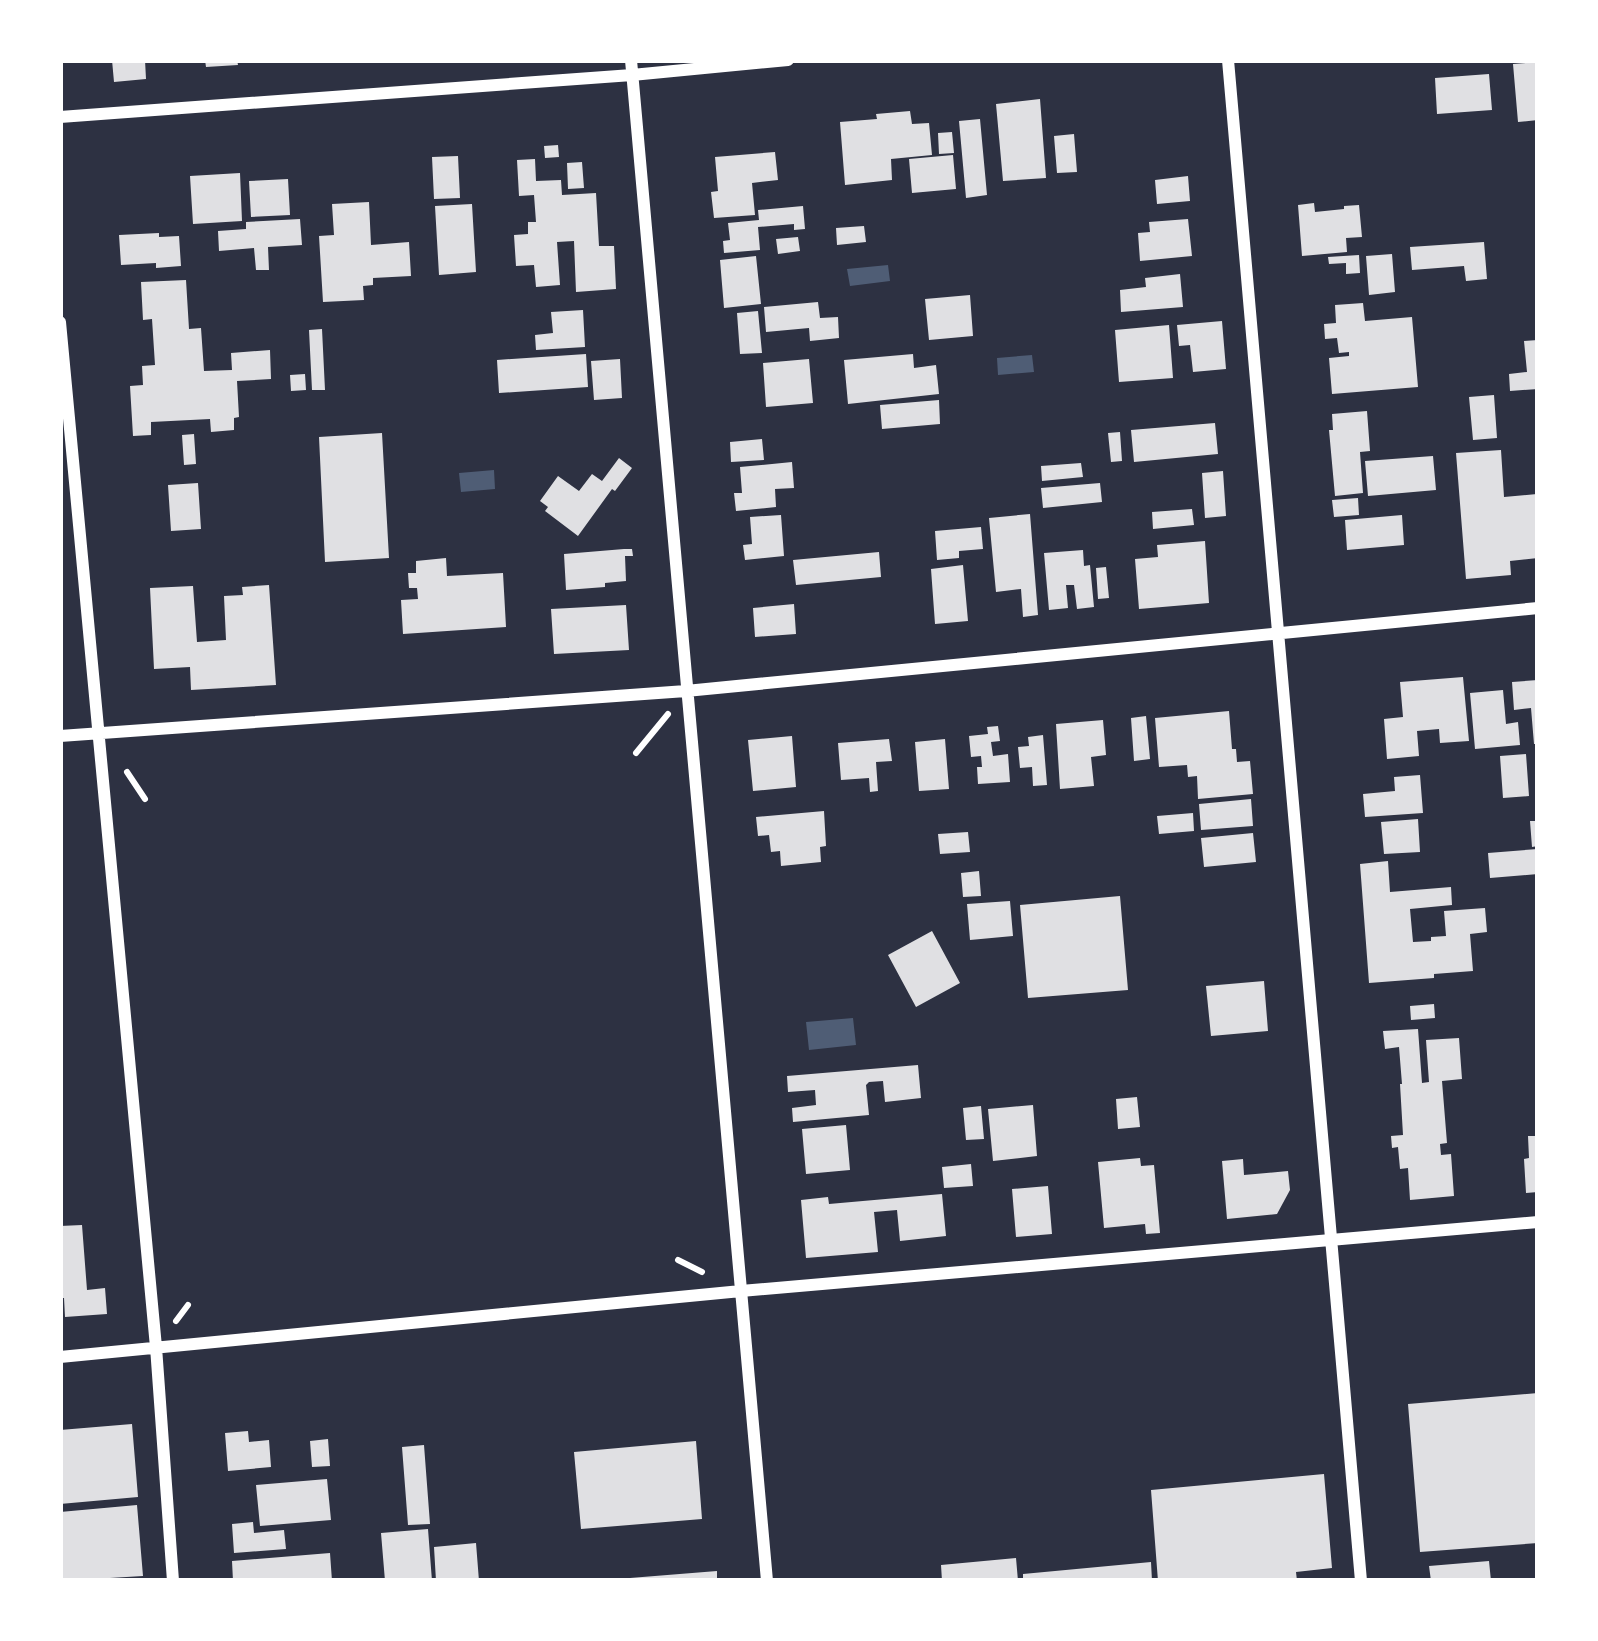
<svg xmlns="http://www.w3.org/2000/svg" width="1598" height="1641" viewBox="0 0 1598 1641" font-family="'Roboto Serif',serif">
<style>
.water{fill:#4f5d75}
.building{fill:#e0e0e3}
.lines{fill:none;stroke-linecap:round;stroke-linejoin:round}
.path{stroke:#fff;stroke-width:6}
.minor{stroke:#fff;stroke-width:12}
</style>
<rect width="100%" height="100%" fill="#2d3142"/>
<path class="water" d="M888 265 890 281 850 286 847 269Z
M1032 355 1034 372 998 375 997 358Z
M494 470 495 489 461 492 459 473Z
M853 1018 856 1045 809 1050 806 1022Z"/>
<path class="building" d="M112 60H145L146 79 114 82Z
M205 60H237L238 65 206 67Z
M1538 62V120L1518 122 1513 64Z
M1489 74 1492 110 1437 114 1435 78Z
M1040 99 1046 178 1003 181 996 104Z
M910 111 912 124 929 123 932 155 891 159 892 180 845 185 840 122 877 119 876 114Z
M980 119 987 195 966 198 959 121Z
M952 132 954 153 939 154 938 133Z
M1074 134 1077 172 1057 173 1054 136Z
M558 145 559 157 545 158 544 146Z
M775 152 778 180 752 183 755 215 714 218 711 192 718 191 715 157Z
M953 155 956 189 912 193 909 159Z
M458 156 460 198 434 199 432 157Z
M535 159 536 181 561 180 562 195 596 193 599 246H614L616 289 576 292 574 241 557 242 560 285 536 287 534 265 516 266 514 235 528 234V222H536L534 195 519 196 517 160Z
M582 162 584 188 568 189 567 163Z
M240 173 242 221 193 224 190 176Z
M1188 176 1190 201 1157 204 1155 180Z
M288 179 290 215 251 217 249 181Z
M369 202 371 245 409 242 411 276 373 278V285L363 286 364 300 323 302 319 236 334 235 332 204Z
M1314 203 1315 212 1344 209V206L1359 205 1362 237 1346 238 1347 252 1302 256 1298 205Z
M472 204 476 272 439 275 435 206Z
M803 206 805 229 794 230V224L758 227 760 250 724 253 723 241 730 240 728 223 759 220 758 210Z
M300 219 302 245 268 247 269 270H256L254 248 219 251 218 231 246 229V222Z
M1188 219 1192 256 1140 261 1138 233 1150 232 1149 222Z
M864 226 866 242 837 245 836 228Z
M159 233V237L179 236 181 266 156 268V263L121 265 119 235Z
M798 237 800 251 778 254 776 239Z
M1484 242 1487 279 1466 281 1464 266 1412 270 1410 247Z
M1392 254 1395 292 1369 295 1366 256Z
M1359 255 1360 273 1346 274V263L1329 264 1328 257Z
M756 256 761 304 724 308 720 260Z
M1180 274 1183 307 1121 312 1120 290 1146 287 1145 278Z
M186 280 189 329 201 328 204 371 232 370 231 353 270 350 271 379 237 381 239 417 234 418V430L211 432 210 419 151 422V435L133 436 130 386 143 385 142 366 155 365 152 319 143 320 141 282Z
M970 295 973 336 929 340 925 299Z
M818 302 820 318 838 317 839 338 810 341 809 328 766 332 764 307Z
M1363 303 1365 321 1412 317 1418 387 1332 394 1329 358 1349 356V352L1339 353 1337 338 1325 339 1324 324 1336 323 1335 305Z
M583 310 585 347 536 350 535 335 553 333 551 312Z
M758 311 762 353 740 354 737 313Z
M1222 321 1226 369 1193 372 1190 345 1179 346 1177 325Z
M1169 325 1173 378 1119 382 1115 330Z
M322 329 325 390H312L309 330Z
M1538 340V389L1510 391 1509 374 1527 372 1524 341Z
M586 354 588 387 499 393 497 360Z
M913 354 914 368 936 365 939 394 848 404 844 360Z
M620 359 622 398 594 400 591 361Z
M809 359 813 403 766 407 763 363Z
M305 374 306 390 291 391 290 375Z
M1494 395 1497 438 1473 440 1469 397Z
M939 400 940 424 882 429 880 405Z
M1367 411 1370 451 1360 452 1363 493 1335 496 1329 430H1333L1332 414Z
M1215 423 1218 454 1134 462 1131 430Z
M1120 432 1122 461 1111 462 1108 433Z
M382 433 389 558 325 562 319 437Z
M194 434 196 464 184 465 182 435Z
M762 439 764 460 731 462 730 442Z
M1501 450 1504 497 1537 494 1538 558 1510 561 1511 575 1466 579 1456 453Z
M1433 456 1436 490 1368 496 1365 461Z
M619 458 632 468 615 491 612 489 578 536 545 511 548 507 540 501 558 476 579 491 592 474 602 481Z
M792 462 794 488 775 489 776 507 736 511 734 493H742L740 467Z
M1081 463 1083 477 1042 481 1041 466Z
M1223 471 1226 516 1205 518 1202 473Z
M198 483 201 529 171 531 168 485Z
M1100 483 1102 502 1043 508 1041 488Z
M1358 498 1359 515 1334 517 1332 500Z
M1192 509 1194 525 1153 529 1152 512Z
M1030 514 1038 615 1023 617 1021 589 996 592 989 518Z
M781 515 784 556 745 560 743 545 752 544 750 517Z
M1402 515 1404 545 1347 550 1345 520Z
M981 527 983 549 959 551V558L937 560 935 531Z
M1205 541 1209 603 1139 609 1135 559 1158 557 1157 545Z
M624 549H632L633 556H625L626 581 605 583V587L566 590 564 554Z
M1083 550 1084 566 1090 565 1094 607 1077 609 1074 585H1066L1068 608 1049 610 1044 553Z
M879 552 881 577 796 585 793 560Z
M446 558 447 576 503 573 506 627 403 634 401 600 418 599 417 588H409L408 573H416V561Z
M963 565 968 621 935 624 931 569Z
M1106 567 1109 598 1098 599 1096 568Z
M269 585 276 685 191 690 190 667 154 669 150 588 193 586 197 642 226 640 224 596 243 595 242 587Z
M794 604 796 634 755 637 753 608Z
M626 605 629 650 554 654 551 609Z
M1463 677 1469 741 1440 743 1439 729 1417 731 1419 756 1387 759 1384 719 1403 717 1400 682Z
M1538 680V744H1534L1531 708 1514 710 1512 682Z
M1503 690 1506 724 1518 722 1520 745 1475 749 1470 693Z
M1229 711 1232 749H1236L1237 762 1250 761 1253 794 1198 799 1197 776 1188 777 1187 765 1159 767 1155 718Z
M1146 716 1150 759 1134 761 1131 718Z
M1103 720 1106 755 1091 757 1094 786 1060 789 1056 724Z
M998 726 1000 741 991 742 993 756 1008 754 1010 782 978 784 977 767H982L981 756 971 757 969 736 988 734 987 727Z
M1043 735 1047 785 1033 786 1032 767 1020 768 1018 747 1029 746 1028 737Z
M792 736 796 787 753 791 748 740Z
M889 739 892 761 876 762 878 791 870 792 869 778 841 780 838 743Z
M945 739 949 789 919 791 915 742Z
M1526 754 1529 796 1503 798 1500 756Z
M1420 775 1423 813 1365 817 1363 794 1395 791 1394 777Z
M1251 799 1253 826 1201 830 1199 804Z
M824 811 826 846 820 847 821 862 781 866 780 851 771 852 769 835 758 836 756 817Z
M1193 813 1194 831 1159 834 1157 816Z
M1418 819 1420 852 1384 854 1381 822Z
M1530 821H1538V846L1532 847Z
M968 832 970 852 940 854 938 834Z
M1253 833 1256 862 1204 867 1201 838Z
M1538 849V874L1490 878 1488 853Z
M1388 861 1390 892 1451 887 1452 905 1410 909 1413 942 1431 941V937L1446 936 1444 911 1485 908 1487 932 1470 934 1473 971 1434 974V978L1369 983 1360 864Z
M979 871 981 896 963 897 961 873Z
M1120 896 1128 990 1028 998 1020 905Z
M1010 901 1013 936 970 940 967 904Z
M932 931 960 983 916 1007 888 955Z
M1264 981 1268 1031 1211 1036 1206 986Z
M1434 1004 1435 1018 1411 1020 1410 1006Z
M1418 1029 1422 1083 1429 1082 1426 1040 1459 1038 1462 1079 1442 1081 1447 1143 1440 1144 1441 1155 1451 1154 1454 1196 1410 1200 1408 1168 1400 1169 1398 1147 1392 1148 1391 1136 1403 1135 1400 1084H1402L1399 1047 1385 1049 1383 1031Z
M918 1065 921 1098 885 1102 883 1081 869 1082 866 1085 869 1115 793 1122 792 1108 816 1105 815 1090 788 1092 787 1076Z
M1137 1097 1140 1127 1118 1129 1116 1099Z
M1033 1105 1037 1156 993 1161 988 1109Z
M981 1106 984 1139 966 1140 963 1108Z
M846 1125 850 1170 806 1174 802 1129Z
M1528 1136H1538V1192L1526 1193 1524 1159 1529 1158Z
M1140 1158 1141 1166 1154 1165 1160 1233 1146 1234 1145 1224 1104 1228 1098 1162Z
M1243 1159 1244 1175 1288 1171 1290 1190 1277 1214 1227 1219 1222 1161Z
M971 1164 973 1186 944 1188 942 1167Z
M1048 1186 1052 1234 1016 1237 1012 1189Z
M942 1194 946 1236 900 1241 897 1210 874 1212 878 1252 806 1258 801 1200 828 1197 829 1204Z
M82 1225 87 1290 105 1288 107 1314 65 1317 64 1298H60V1226Z
M1538 1393V1543L1420 1552 1408 1404Z
M132 1424 138 1497 60 1504V1430Z
M248 1431 249 1442 269 1440 271 1467 228 1471 225 1433Z
M328 1439 330 1466 312 1467 310 1441Z
M696 1441 702 1519 581 1529 574 1452Z
M424 1445 430 1524 408 1525 402 1447Z
M1324 1474 1332 1568 1296 1572 1297 1581H1158L1151 1490Z
M327 1479 331 1520 260 1526 256 1485Z
M137 1505 143 1576 60 1581V1512Z
M253 1522 254 1533 284 1530 286 1549 234 1553 232 1524Z
M428 1529 432 1581H385L381 1533Z
M476 1543 479 1581H436L434 1547Z
M330 1553 332 1581H233L232 1561Z
M1016 1558 1018 1581H942L941 1565Z
M1489 1561 1491 1581H1431L1429 1566Z
M1151 1562 1152 1581H1023V1574Z
M717 1571V1581H630V1578Z"/>
<g class="lines">
<path class="path" d="M636 753 668 714
M127 772 145 799
M678 1260 702 1272
M176 1321 188 1305"/>
<path class="minor" d="M631 60 767 1581
M1228 60 1361 1581
M60 117 632 75 788 60
M60 322 156 1347 173 1581
M60 736 686 691 1538 608
M60 1357 741 1291 1538 1222"/>
</g>
<rect width="1598" height="1641" fill="none" stroke="#ffffff" stroke-width="126"/>
</svg>
